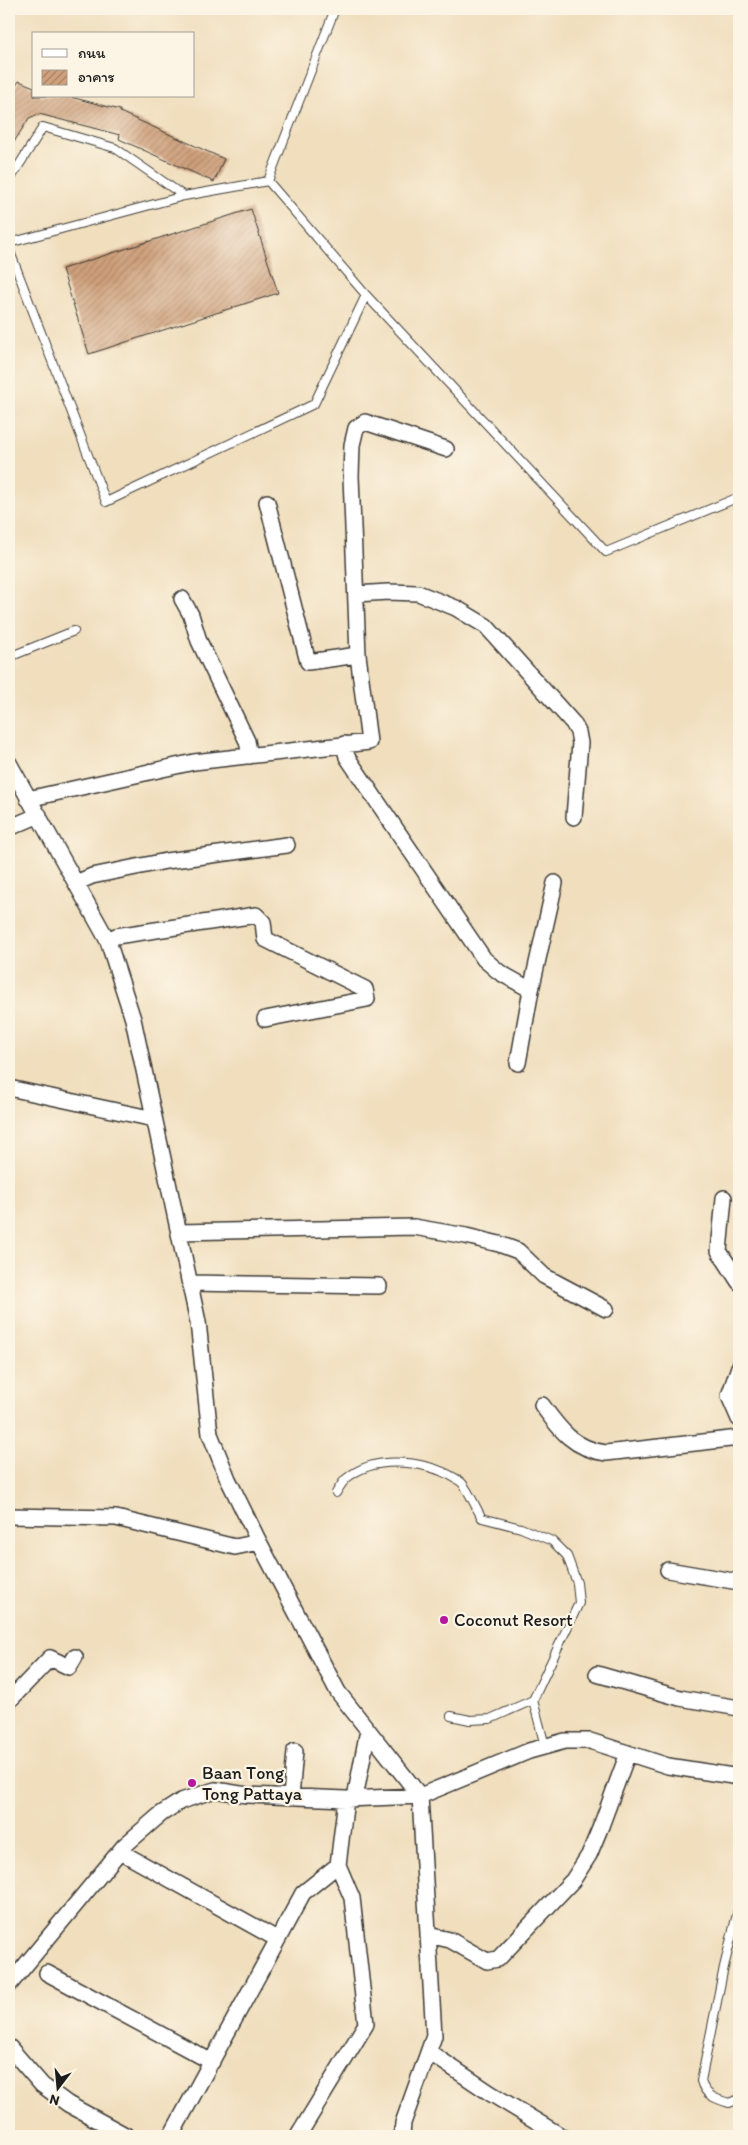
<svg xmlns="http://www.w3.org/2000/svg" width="748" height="2145" viewBox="0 0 748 2145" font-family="Itim,'Playpen Sans Thai',sans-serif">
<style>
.building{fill:url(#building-hatch)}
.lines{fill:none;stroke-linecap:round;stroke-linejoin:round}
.service-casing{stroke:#3c3934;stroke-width:10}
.minor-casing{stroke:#3c3934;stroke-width:18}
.service{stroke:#fff;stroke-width:8}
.minor{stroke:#fff;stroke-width:15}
.poi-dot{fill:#b5179e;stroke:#fcf5e5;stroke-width:2}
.labels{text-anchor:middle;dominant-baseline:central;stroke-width:4.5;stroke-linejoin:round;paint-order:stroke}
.poi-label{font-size:18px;fill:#1c1c1c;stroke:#fcf5e5;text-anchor:start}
</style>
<defs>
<pattern id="building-hatch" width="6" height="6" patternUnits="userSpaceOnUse" patternTransform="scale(1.25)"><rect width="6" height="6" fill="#cfa07b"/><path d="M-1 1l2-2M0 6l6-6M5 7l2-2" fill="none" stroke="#a78264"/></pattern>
</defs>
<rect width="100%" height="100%" fill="#fcf5e5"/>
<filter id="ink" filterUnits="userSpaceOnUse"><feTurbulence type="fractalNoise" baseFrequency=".02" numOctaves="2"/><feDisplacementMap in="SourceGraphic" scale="10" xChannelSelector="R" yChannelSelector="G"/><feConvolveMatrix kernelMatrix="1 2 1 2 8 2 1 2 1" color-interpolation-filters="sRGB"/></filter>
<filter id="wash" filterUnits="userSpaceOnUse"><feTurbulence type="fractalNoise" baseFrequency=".0096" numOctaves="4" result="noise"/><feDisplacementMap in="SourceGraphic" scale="20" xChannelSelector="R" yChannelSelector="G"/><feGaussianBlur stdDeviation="1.12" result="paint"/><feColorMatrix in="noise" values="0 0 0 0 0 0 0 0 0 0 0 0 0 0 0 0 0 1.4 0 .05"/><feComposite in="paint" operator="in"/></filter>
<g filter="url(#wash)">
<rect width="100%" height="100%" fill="#f0debd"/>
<g id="blocks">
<path class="building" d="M19 81 34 87V96H67L120 110V112L224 159 214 182 119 139 120 135 39 114 29 118 9 150V96Z
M251 209 278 293 89 354 62 269Z"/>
</g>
</g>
<g filter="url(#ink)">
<use href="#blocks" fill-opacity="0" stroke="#3c3934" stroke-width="1"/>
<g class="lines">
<g class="service-casing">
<path id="service" d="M335 9 268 181 366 295 606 552 739 497
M9 181 43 127 115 148 184 196
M9 243 184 196 268 181
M9 249 106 502 314 404 366 295
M9 657 74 631
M336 1493C339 1488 343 1481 347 1478 377 1453 431 1461 461 1482 467 1487 477 1510 482 1518L521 1528 552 1541 567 1556 577 1583 579 1603 533 1700 545 1746
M451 1716 470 1720 490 1719 533 1700
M739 1906 724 1967 701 2081C705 2096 716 2099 729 2103L739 2099"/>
</g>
<g class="minor-casing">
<path id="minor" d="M267 502 308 662 358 655
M356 594 388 592 418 593 456 608 486 626 573 723 578 732 580 743 574 817
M182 599 191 615 199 641 247 741 250 756
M344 744 347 757 484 959 499 972 531 990
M9 763 108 941 133 1019 198 1322 210 1434 228 1479 259 1542 338 1692 420 1796 434 2036 403 2123 402 2136
M28 799 194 762 369 742 358 655 351 476 352 445 356 428 365 422 446 449
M9 828 39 815
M76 883 92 876 166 861 287 845
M108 941 116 936 256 915 263 922 265 939 365 989 367 999 265 1019
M518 1063 531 990 555 883
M9 1088 154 1119
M724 1198 719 1251 739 1282
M179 1232 414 1227 466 1236 499 1244 518 1251 544 1276 606 1309
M190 1283 379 1286
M739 1367 729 1396 739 1419
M542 1405C560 1430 574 1449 606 1453L739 1438
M9 1516 116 1518 235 1547 259 1542
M668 1570 739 1582
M597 1674 680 1698 739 1708
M9 1701 50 1658 69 1667 75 1657
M291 1797 295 1751
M355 1798 368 1730
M128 1856 277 1939
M428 1935 450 1940 487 1961 498 1959 573 1880 589 1855 601 1826 628 1753
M47 1973 212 2062
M9 1985 124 1846 161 1814 181 1801 215 1790 247 1795 346 1799 420 1796 529 1751 565 1741H590L668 1766 739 1777
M9 2047 42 2085 68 2104 127 2136
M429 2052 490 2093 561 2136
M172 2134 303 1893 338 1865
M298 2136 366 2024 352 1898 338 1865 346 1799"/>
</g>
<use href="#service" class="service"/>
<use href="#minor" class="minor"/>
</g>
</g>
<g class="poi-dot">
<circle cx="444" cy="1620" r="5"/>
<circle cx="192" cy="1783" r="5"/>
</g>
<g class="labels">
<g class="poi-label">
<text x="454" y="1620">Coconut Resort</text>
<text x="202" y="1773">Baan Tong<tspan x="202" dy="21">Tong Pattaya</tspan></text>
</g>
</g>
<rect width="748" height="2145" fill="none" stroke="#fcf5e5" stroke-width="30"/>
<rect x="32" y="32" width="162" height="65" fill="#fcf5e5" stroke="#a29e95"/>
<rect x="42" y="49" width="25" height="8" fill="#ffffff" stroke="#a29e95"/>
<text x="78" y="58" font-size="15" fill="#1c1c1c">ถนน</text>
<rect x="42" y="70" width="25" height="15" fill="url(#building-hatch)" stroke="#a29e95"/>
<text x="78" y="82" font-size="15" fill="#1c1c1c">อาคาร</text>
<g transform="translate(58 2088) rotate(196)" stroke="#fcf5e5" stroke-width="4" paint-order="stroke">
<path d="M0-4L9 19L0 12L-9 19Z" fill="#1c1c1c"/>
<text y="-8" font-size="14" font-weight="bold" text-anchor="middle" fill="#1c1c1c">N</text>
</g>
</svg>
